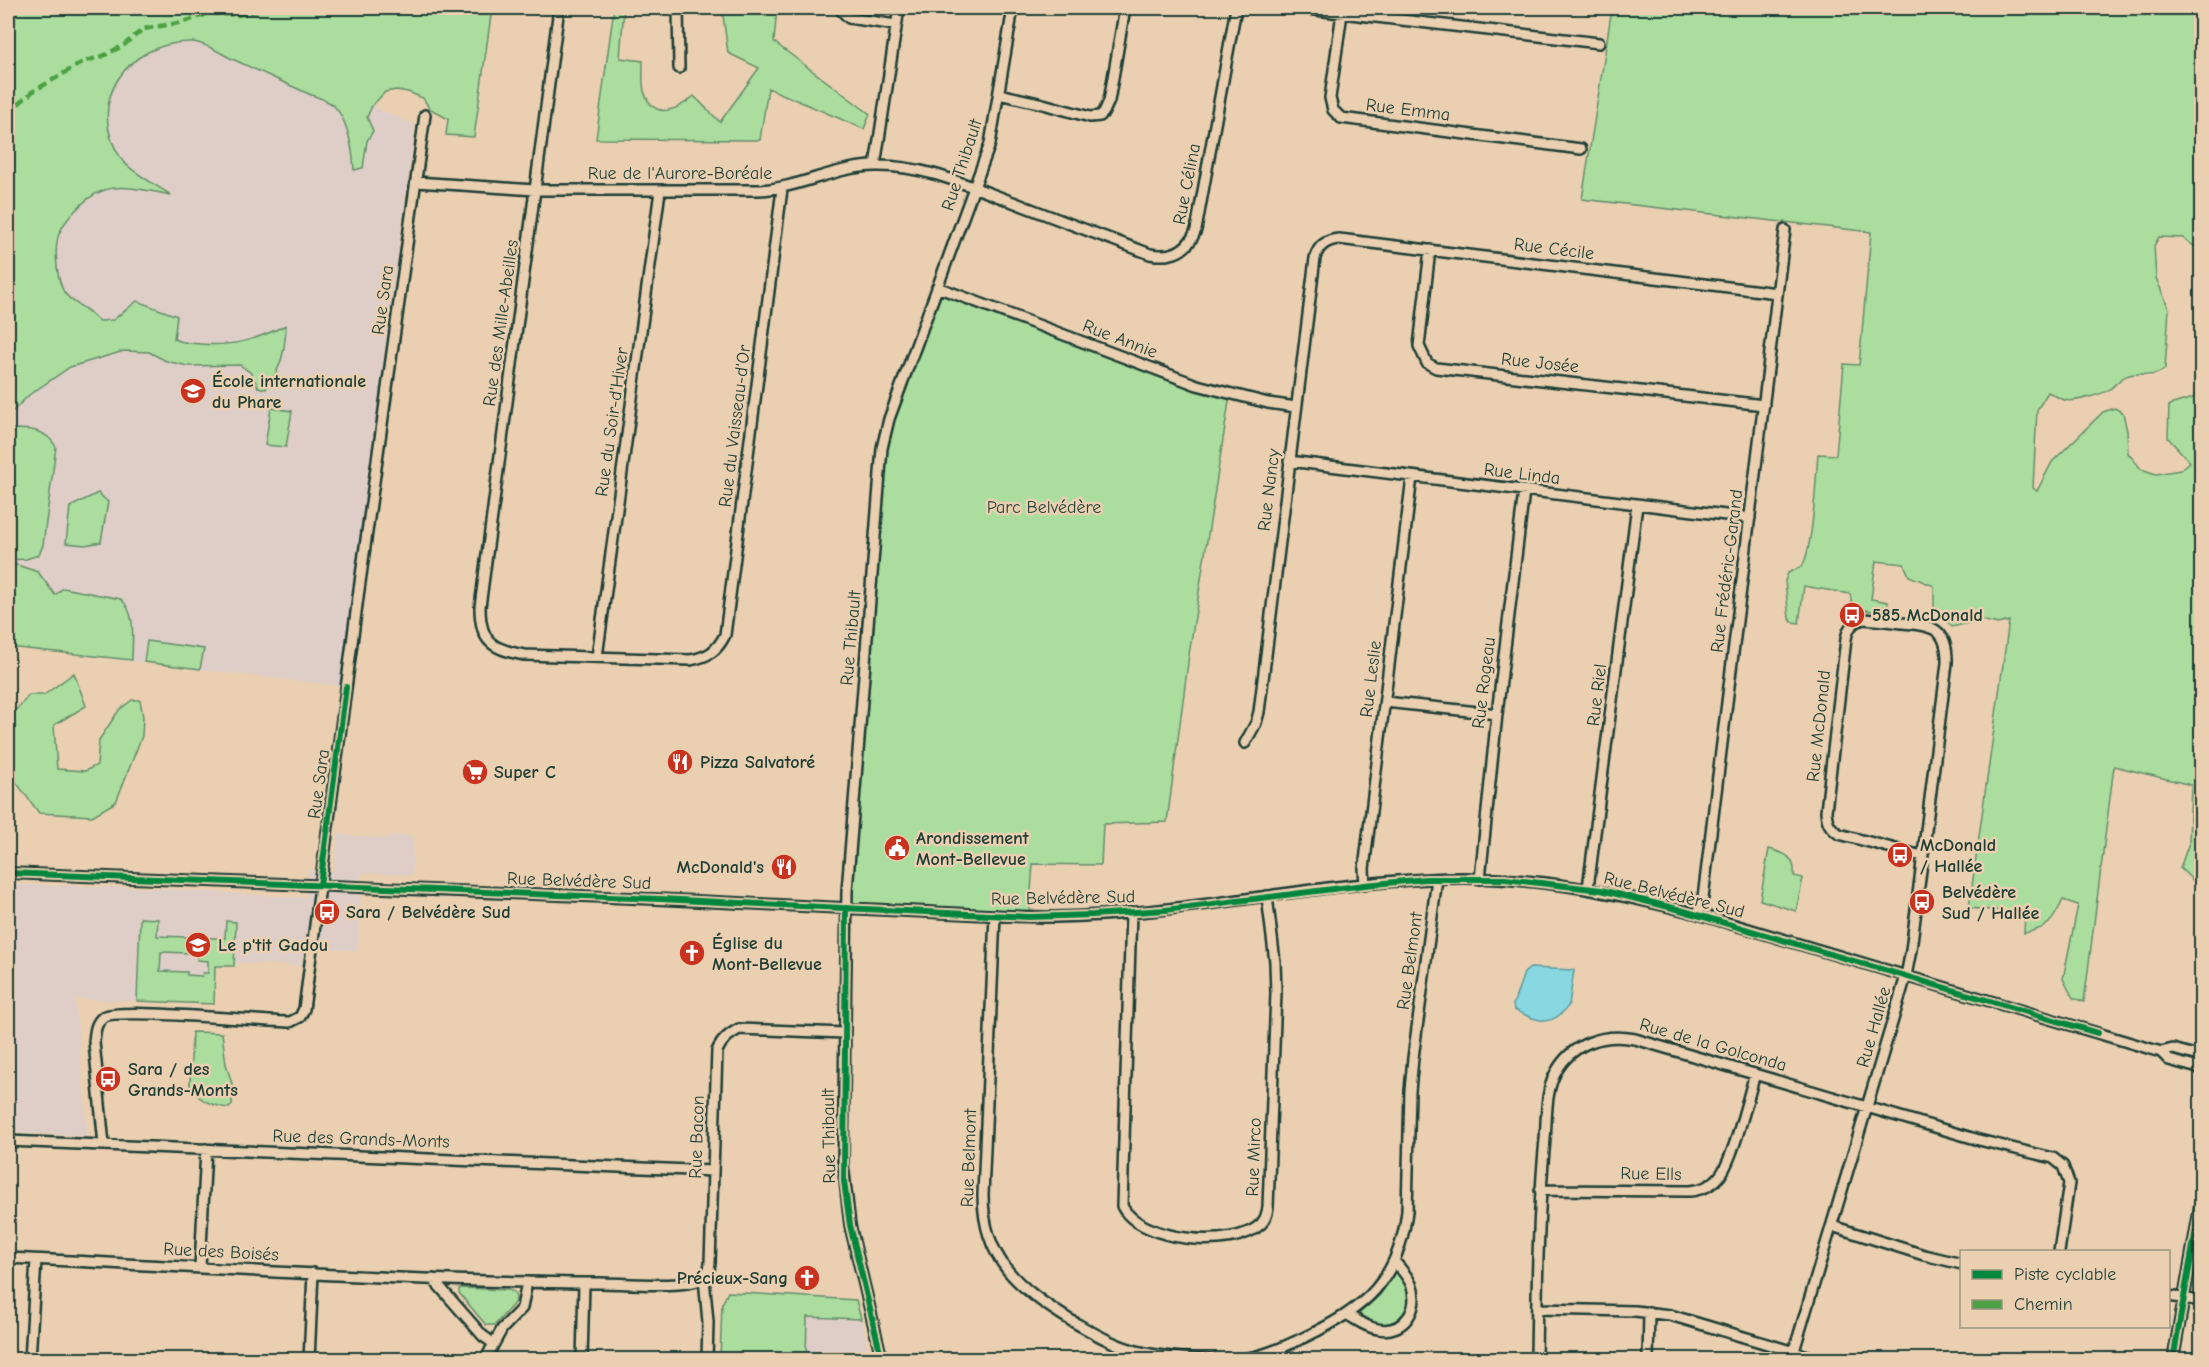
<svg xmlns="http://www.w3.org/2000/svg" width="2209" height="1367" viewBox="0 0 2209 1367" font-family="'Comic Neue',sans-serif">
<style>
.built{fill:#decec7}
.green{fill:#aadd9e;stroke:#648d69;stroke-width:1.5}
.water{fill:#87d8e0;stroke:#5d9a9b;stroke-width:1.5}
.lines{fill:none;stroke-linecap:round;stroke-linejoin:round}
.minor-casing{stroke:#1f3d34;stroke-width:14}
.minor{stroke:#ead0b1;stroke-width:9}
.quiet{stroke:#4da043;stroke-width:4.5;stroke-dasharray:9 4.5;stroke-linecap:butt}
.cycleway-casing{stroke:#ead0b1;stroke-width:10}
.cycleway{stroke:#00873e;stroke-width:6}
.labels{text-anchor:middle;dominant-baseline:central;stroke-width:5;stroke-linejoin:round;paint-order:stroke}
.street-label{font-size:18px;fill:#1f3d34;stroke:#ead0b1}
.poi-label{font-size:18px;font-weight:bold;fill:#1f3d34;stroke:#ead0b1;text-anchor:start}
.park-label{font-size:18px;fill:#264539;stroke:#ead0b1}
</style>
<rect width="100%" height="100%" fill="#ead0b1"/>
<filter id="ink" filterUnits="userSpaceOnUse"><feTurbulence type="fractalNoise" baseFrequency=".0167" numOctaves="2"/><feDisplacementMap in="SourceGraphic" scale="12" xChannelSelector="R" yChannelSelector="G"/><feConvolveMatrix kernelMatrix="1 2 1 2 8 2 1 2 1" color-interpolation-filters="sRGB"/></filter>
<g filter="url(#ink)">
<path class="built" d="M118 8 372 106 415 125 340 686 8 647V136Z
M338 834 389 839 390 835 413 836 412 875 362 873 358 951 304 946 301 966 237 963 236 967 216 966 214 1004 75 999 88 1136 8 1133V884L150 888 305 898 308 870 334 871Z
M771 1316 861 1319 870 1359 770 1360Z"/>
<path class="green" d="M8 8H492L474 137 446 135 448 119 429 108 423 98 408 92 396 90 385 92 372 106 367 117 373 131 367 141 363 168 354 170C353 151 348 120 334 106 329 100 316 97 309 94 283 82 256 70 230 58 220 53 204 42 192 42 127 41 83 103 122 160 131 172 158 186 171 195 150 191 122 183 102 191 85 197 59 224 57 242 55 256 57 279 64 292 70 301 77 303 85 309 90 312 94 318 99 321L113 320 137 301 177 316 174 339C182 343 192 343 201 344 233 347 258 339 286 325 285 351 282 367 266 389L258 387 251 373 240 365 188 366 166 361 149 352 124 351 70 367 29 395 8 416Z
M614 8H624L620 58 643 61C643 71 642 82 644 91 653 121 677 111 694 96L720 122 759 68 728 53 722 8H777L774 42 870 114 864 129 768 88 760 140 596 139Z
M1612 8H2201V251L2183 238 2159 237 2154 246 2156 278 2169 309 2165 369C2148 380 2146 371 2129 375 2121 377 2116 384 2110 389 2103 394 2073 403 2065 400 2060 399 2054 395 2048 392L2037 410 2033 488 2037 491 2052 462 2103 412 2115 408 2123 413 2127 431 2128 453 2141 469 2156 474 2180 470 2190 462 2168 438 2169 405 2193 398 2201 385V888L2180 868 2189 843 2191 785 2114 766 2084 1002 2073 998 2063 979 2078 905 2063 900C2052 923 2049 928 2024 933L2025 913 1969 908 2009 621 1998 624 1981 620 1952 627 1934 608V586L1909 576 1904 564 1876 561 1871 599 1888 602V613L1857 609 1852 604 1850 594 1804 586 1799 623 1792 622 1789 618 1785 581 1788 573C1792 571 1797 569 1801 567 1813 555 1816 474 1818 454L1836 455 1844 364 1859 365 1871 232 1582 199Z
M937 287 1230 395 1189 655 1167 822 1103 824 1101 865 1033 864 1029 917 846 908 882 448Z
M271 408 292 411 286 447 265 445Z
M8 429C28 429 46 428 56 447L43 545 39 555 26 559 8 560Z
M98 493 108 502 101 542 85 545 66 543 70 507Z
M8 562 38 572 55 595 63 588 121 599C137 614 132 640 132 660L8 647Z
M147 641 204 649 200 669 144 662Z
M74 673 86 706 54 725 57 769 85 771 97 765 99 740 119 710 132 700H140L143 717 142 736 116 802 92 816 39 813 13 778 8 751 10 717 29 695H44Z
M1769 849C1785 853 1796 857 1794 876L1803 878 1796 911 1760 900Z
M140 918 158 919 157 936 189 937V953L161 952 160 971 187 972V975L202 976 203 973H208V961L197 960 198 952H206L207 938H225L226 921 236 922 234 966H215L214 1004 137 1001Z
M192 1032 222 1033 226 1064 233 1087 232 1105 229 1108C213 1106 197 1101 190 1085Z
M1396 1271C1430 1298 1392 1345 1359 1314L1380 1295Z
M463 1288 509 1290 514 1292 516 1298 515 1302 495 1325H486L459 1293V1289Z
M728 1292 856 1300 861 1319 807 1317 806 1359H720L722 1304Z"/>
<path class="water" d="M1530 968 1574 970 1569 1005C1550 1030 1537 1020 1514 1010L1513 1005 1524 973Z"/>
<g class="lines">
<g class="minor-casing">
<path id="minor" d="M559 8 480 607C480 642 492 649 524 655L690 660C708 657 717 651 725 635L782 189
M678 8 679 68
M839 8 849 18 896 25
M1298 8 1599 43
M1342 13 1330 98 1333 110 1341 118 1581 149
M999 94 1043 104 1090 117 1100 116 1104 112 1109 101 1125 8
M875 166 899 8
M416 182 535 190H760C800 188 836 166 876 166 924 165 969 186 1013 202 1059 220 1105 237 1150 254 1172 258 1188 251 1196 230L1236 8
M1430 250 1419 346 1427 363 1436 368 1764 405
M937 287 1197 385 1268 403 1296 407
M1289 461 1750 518
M597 657 660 191
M1385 702 1497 714
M1245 743 1256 723 1259 712 1315 258C1318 246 1326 240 1339 239L1777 293
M8 873C223 882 439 889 655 899 746 903 837 908 928 912 970 914 1013 917 1055 917 1181 915 1304 885 1428 879 1524 874 1606 890 1698 914L2161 1052 2173 1049 2202 1057
M1480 879 1497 714 1524 491
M1365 885 1364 869 1412 477
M1588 888 1637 505
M1131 912 1122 1206C1139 1241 1233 1251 1261 1224 1266 1219 1267 1214 1268 1207L1276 993 1275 962 1267 896
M1698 914 1703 898 1785 230
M995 915 983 1195C983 1260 1019 1288 1070 1320 1092 1332 1113 1345 1137 1351 1162 1357 1189 1359 1215 1360
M2161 1052 2169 1060 2202 1069
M8 1141 713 1171
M104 1145 94 1042C95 1033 95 1023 103 1017 117 1007 262 1022 290 1022L300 1017 304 1009 358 597 425 115
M1540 1190 1690 1191C1701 1190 1712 1185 1719 1177 1733 1161 1748 1097 1755 1074
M1832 1226 1924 1255 1962 1264
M8 1258C205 1267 403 1282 601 1283 622 1283 688 1289 704 1278
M200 1267 206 1149
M433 1279 483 1336 493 1343
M2168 1296 2202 1301
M1537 1309 1635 1311 1670 1315 1821 1360
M1348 1315C1357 1320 1367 1328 1378 1329 1404 1334 1421 1308 1411 1284 1407 1275 1400 1268 1394 1261
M1794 1351 1906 976 1911 950 1947 663C1948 628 1932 625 1902 623 1889 621 1877 620 1864 619 1852 622 1848 628 1846 639L1826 811C1827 822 1829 827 1839 834L1922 856
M30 1360 36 1260
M309 1360 313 1273
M485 1360 502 1329 522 1308 527 1282
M582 1360 584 1283
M707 1360 708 1322 704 1278 709 1270 710 1263 717 1051C722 1040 728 1035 739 1029L844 1033
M882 1360 850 1225 843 1164 847 891 882 448 889 419 990 144 1013 8
M1234 1360C1260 1358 1282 1348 1305 1337 1365 1309 1399 1280 1407 1211L1410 1091 1413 1058 1437 879
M1536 1360C1537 1286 1538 1213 1545 1139 1547 1117 1545 1092 1556 1072 1572 1043 1603 1033 1635 1039L1979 1140 2053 1158 2063 1166 2069 1183 2059 1252
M1648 1360 1649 1312
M2173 1360 2202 1195"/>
</g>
<use href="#minor" class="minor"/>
<path class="quiet" d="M8 113 32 92 83 62 103 56 124 45 143 29 184 22 210 13 238 15 269 8"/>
<g class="cycleway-casing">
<path id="cycleway" d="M8 873 660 899 1029 917 1093 915 1165 910 1365 885 1426 879H1505L1601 890 1677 909 2098 1033
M320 885 346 687
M846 908 844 1181 850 1225 882 1360
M2173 1360 2202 1195"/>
</g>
<use href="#cycleway" class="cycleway"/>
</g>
</g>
<defs>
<g id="school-disc" transform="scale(1.35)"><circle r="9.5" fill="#c8321e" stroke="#ead0b1"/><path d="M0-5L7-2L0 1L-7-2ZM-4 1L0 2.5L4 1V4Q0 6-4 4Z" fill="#fff"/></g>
<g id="bus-disc" transform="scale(1.35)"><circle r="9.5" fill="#c8321e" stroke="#ead0b1"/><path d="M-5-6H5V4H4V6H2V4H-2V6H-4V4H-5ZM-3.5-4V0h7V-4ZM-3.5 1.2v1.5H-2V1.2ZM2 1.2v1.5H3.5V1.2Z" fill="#fff"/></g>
<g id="restaurant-disc" transform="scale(1.35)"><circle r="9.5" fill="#c8321e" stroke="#ead0b1"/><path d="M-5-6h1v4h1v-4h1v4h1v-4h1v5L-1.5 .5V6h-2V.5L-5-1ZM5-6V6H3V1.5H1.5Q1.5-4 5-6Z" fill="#fff"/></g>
<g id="supermarket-disc" transform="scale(1.35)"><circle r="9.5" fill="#c8321e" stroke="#ead0b1"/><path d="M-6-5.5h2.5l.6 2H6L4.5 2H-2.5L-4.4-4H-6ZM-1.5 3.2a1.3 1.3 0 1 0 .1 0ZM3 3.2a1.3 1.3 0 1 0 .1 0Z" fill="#fff"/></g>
<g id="civic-disc" transform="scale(1.35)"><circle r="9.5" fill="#c8321e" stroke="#ead0b1"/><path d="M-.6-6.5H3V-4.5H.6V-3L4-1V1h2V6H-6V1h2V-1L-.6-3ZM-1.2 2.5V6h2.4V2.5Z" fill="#fff"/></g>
<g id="church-disc" transform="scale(1.35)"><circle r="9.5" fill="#c8321e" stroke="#ead0b1"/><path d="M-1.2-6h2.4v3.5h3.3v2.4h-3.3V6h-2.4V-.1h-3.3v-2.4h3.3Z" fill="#fff"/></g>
</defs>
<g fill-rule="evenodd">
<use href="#school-disc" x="193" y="391"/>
<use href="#bus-disc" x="1852" y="615"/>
<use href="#restaurant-disc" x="680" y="762"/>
<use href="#supermarket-disc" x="475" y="772"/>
<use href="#civic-disc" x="897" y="848"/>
<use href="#bus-disc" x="1900" y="855"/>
<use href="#restaurant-disc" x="784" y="867"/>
<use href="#bus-disc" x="1922" y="902"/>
<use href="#bus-disc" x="327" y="912"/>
<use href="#school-disc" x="198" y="945"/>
<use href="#church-disc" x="692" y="953"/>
<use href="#bus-disc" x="108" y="1079"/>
<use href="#church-disc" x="807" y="1278"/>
</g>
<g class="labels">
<g class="street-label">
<text transform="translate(1408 110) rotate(7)">Rue Emma</text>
<text transform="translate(962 165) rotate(-72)">Rue Thibault</text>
<text x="680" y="173">Rue de l'Aurore-Boréale</text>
<text transform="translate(1187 184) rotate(-79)">Rue Célina</text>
<text transform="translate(1554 249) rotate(7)">Rue Cécile</text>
<text transform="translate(383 300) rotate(-82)">Rue Sara</text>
<text transform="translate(501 323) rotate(-82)">Rue des Mille-Abeilles</text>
<text transform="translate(1120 339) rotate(21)">Rue Annie</text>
<text transform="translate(1540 363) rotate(6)">Rue Josée</text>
<text transform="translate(612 422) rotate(-82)">Rue du Soir-d'Hiver</text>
<text transform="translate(735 426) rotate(-83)">Rue du Vaisseau-d'Or</text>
<text transform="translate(1522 474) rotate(7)">Rue Linda</text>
<text transform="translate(1269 490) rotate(-83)">Rue Nancy</text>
<text transform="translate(1727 571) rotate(-83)">Rue Frédéric-Garand</text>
<text transform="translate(851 638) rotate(-85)">Rue Thibault</text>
<text transform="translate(1371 679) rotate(-83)">Rue Leslie</text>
<text transform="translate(1484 683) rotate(-83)">Rue Rogeau</text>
<text transform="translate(1597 695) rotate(-83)">Rue Riel</text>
<text transform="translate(1819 726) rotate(-84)">Rue McDonald</text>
<text transform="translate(319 784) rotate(-82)">Rue Sara</text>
<text transform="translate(579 881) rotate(2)">Rue Belvédère Sud</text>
<text transform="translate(1674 895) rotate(14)">Rue Belvédère Sud</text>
<text transform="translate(1063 898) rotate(-1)">Rue Belvédère Sud</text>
<text transform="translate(1410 961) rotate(-82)">Rue Belmont</text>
<text transform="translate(1874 1027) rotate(-74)">Rue Hallée</text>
<text transform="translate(1713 1045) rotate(16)">Rue de la Golconda</text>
<text transform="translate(829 1136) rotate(-91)">Rue Thibault</text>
<text transform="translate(697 1137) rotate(-88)">Rue Bacon</text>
<text transform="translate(361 1139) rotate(2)">Rue des Grands-Monts</text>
<text transform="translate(1254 1157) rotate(-88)">Rue Mirco</text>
<text transform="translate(969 1158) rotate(-88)">Rue Belmont</text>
<text transform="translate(1651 1174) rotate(1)">Rue Ells</text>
<text transform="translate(221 1252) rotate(3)">Rue des Boisés</text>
</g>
<g class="poi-label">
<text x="212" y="381">École internationale<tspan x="212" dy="21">du Phare</tspan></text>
<text x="1872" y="615">585 McDonald</text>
<text x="700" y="762">Pizza Salvatoré</text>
<text x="494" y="772">Super C</text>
<text x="916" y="838">Arondissement<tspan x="916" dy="21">Mont-Bellevue</tspan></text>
<text x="1920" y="845">McDonald<tspan x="1920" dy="21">/ Hallée</tspan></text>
<text x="764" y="867" text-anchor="end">McDonald's</text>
<text x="1942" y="892">Belvédère<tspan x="1942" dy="21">Sud / Hallée</tspan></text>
<text x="346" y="912">Sara / Belvédère Sud</text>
<text x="712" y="943">Église du<tspan x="712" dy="21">Mont-Bellevue</tspan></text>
<text x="218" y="945">Le p'tit Gadou</text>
<text x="128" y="1069">Sara / des<tspan x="128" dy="21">Grands-Monts</tspan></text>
<text x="788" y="1278" text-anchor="end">Précieux-Sang</text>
</g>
<g class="park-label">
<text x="1044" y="507">Parc Belvédère</text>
</g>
</g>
<rect width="2209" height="1367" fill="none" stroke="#ead0b1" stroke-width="30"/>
<rect x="15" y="15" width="2179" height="1337" fill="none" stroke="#1f3d34" stroke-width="2" filter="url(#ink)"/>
<rect x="1960" y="1250" width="210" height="78" fill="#ead0b1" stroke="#99957f" stroke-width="1.5"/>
<rect x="1972" y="1270" width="30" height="9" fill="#00873e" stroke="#99957f" stroke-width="1.5"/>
<text x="2014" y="1280" font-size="18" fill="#1f3d34">Piste cyclable</text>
<rect x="1972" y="1300" width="30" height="9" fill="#4da043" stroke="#99957f" stroke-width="1.5"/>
<text x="2014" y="1310" font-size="18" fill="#1f3d34">Chemin</text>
</svg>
